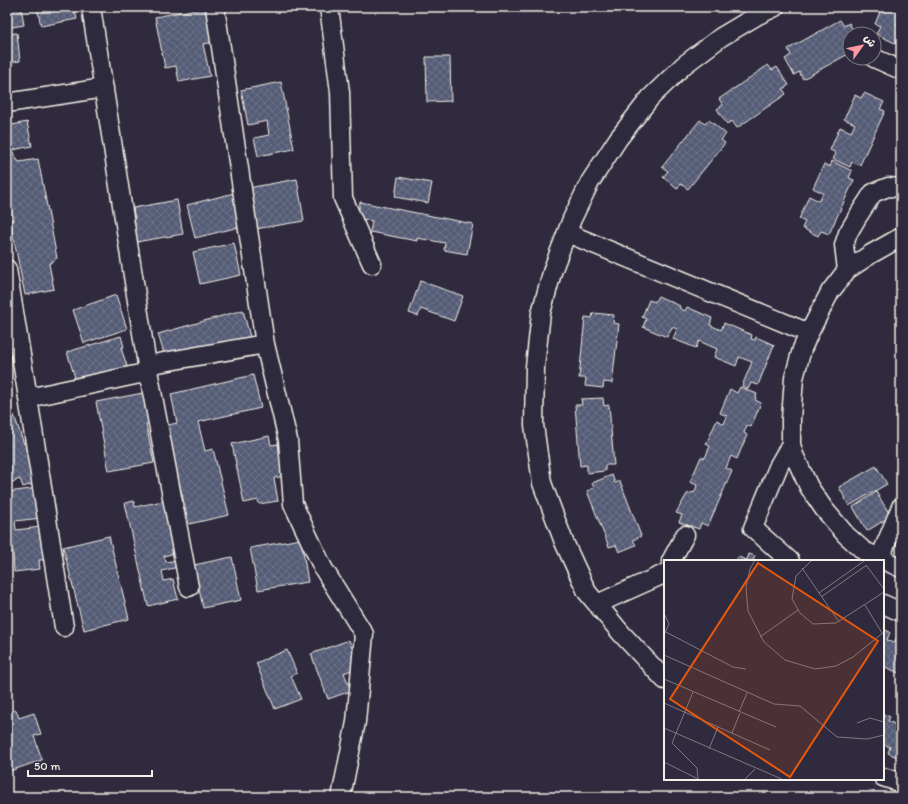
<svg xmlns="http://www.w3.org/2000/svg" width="908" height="804" viewBox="0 0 908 804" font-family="Itim,'Playpen Sans Arabic',sans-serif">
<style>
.building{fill:url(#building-cross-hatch);stroke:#f4f1e8}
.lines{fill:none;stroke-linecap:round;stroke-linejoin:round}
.minor-casing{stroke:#f4f1e8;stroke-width:21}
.minor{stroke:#2f2a3d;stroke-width:18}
.inset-road{fill:none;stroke:#7e7a81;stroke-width:1}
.view{fill:#e8590c;fill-opacity:0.15;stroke:#e8590c;stroke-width:2}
.inset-edge{fill:none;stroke:#f4f1e8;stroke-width:2}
</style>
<defs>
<pattern id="building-cross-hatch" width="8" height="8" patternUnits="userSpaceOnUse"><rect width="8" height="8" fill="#555b76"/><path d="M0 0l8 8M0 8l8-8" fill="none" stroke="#6e738a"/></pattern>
</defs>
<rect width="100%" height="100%" fill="#2f2a3d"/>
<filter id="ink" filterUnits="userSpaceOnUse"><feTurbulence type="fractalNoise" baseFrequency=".025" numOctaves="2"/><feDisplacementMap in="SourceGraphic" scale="8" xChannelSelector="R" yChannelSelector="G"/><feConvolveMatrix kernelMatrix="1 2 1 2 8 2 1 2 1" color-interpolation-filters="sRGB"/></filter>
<g filter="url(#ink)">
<path class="building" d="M7 7H21L24 25 7 28Z
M37 7H74L77 19 41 26Z
M208 7 215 42 203 44 210 76 179 82 176 66 165 68 155 17Z
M882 7 889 10 891 7H899L901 8V46L876 34 880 26 875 24Z
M840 20 844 26 849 23 855 34H850V53L803 79 799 72 794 75 785 59 791 55 788 49Z
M17 33 20 61 7 63V34Z
M426 57H450L451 101 427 102Z
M768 65 772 70 777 67 789 85 783 89 786 94 737 128 732 121 727 124 717 109 723 105 719 99Z
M281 82 294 149 258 156 254 138 269 135 267 121 248 125 241 90Z
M864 93 884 102 880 109 885 111 860 165 852 162 850 167 833 159 836 153 830 150 840 127 851 132 855 124 844 119 855 95 861 98Z
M700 120 705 124 709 120 726 134 721 140 725 143 688 189 681 184 677 189 663 177 668 171 662 167Z
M27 122 32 146 13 150 14 155 19 162 38 159 57 258 49 264 54 289 25 295 10 220 15 219 12 214 9 199 7 197V190L11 189 9 177 7 174V126Z
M832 161 852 171 849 178 854 180 829 234 821 231 818 236 802 228 805 222 799 219 809 196 819 201 823 193 813 188 824 164 830 167Z
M398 177 432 183 428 203 395 197Z
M297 179 304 221 255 229 248 188Z
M234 193 243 226 195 238 187 205Z
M177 200 183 234 130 243 125 221 135 220 133 208Z
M360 202 473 224 467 254 444 250 445 243 417 238V241L370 232 372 221 357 218Z
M234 243 241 275 200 284 193 252Z
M420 281 463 296 454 321 421 309 418 316 409 313Z
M116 295 127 329 84 343 73 310Z
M658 296 680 306 679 308 685 311 687 307 712 318 710 325 721 330 724 323 752 335 751 339 755 340 756 337 774 345 758 385 751 383 748 389 742 386 752 362 739 357 736 366 714 357 717 349 699 341 696 348 673 339 677 329 672 327 667 337 643 327 646 319 642 317 649 300 655 302Z
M243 310 250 337 166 360 158 334Z
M593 313 614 315 613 323 619 324 612 383 604 382 603 388 585 386 586 378H579L585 317 592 318Z
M121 336 124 347 121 348 128 369 77 384 67 352Z
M253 375 261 408 198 422 205 451 213 449 229 515 189 524 172 453 164 426 177 423 171 394Z
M740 387 757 394 755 400 761 403 751 427 747 425 744 433 747 435 737 459 731 456 726 468 732 471 708 526 701 523 699 529 679 522 682 515 676 513 687 494 695 492 697 485 690 482 701 457 705 458 710 446 706 444 717 420 724 424 727 416 720 413 730 389 737 393Z
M143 393 149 424H146L154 463 109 471 96 402Z
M603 398 604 406 609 405 614 465H605V471L587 473V465L580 466 575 405H582L581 399Z
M14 415 24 444 27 443 39 482 23 487 20 479 7 484V417Z
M269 436 271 445 278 444 285 476 274 478 278 501 259 504 258 500 244 503 232 444Z
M876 466 887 484 849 506 839 487Z
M612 475 615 483 620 481 641 536 633 540 636 545 619 552 616 545 609 547 587 491 594 488 592 483Z
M39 488 42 518 15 521 16 530 41 527 44 560H39L40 569 14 572 13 551 7 552V492Z
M876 492 891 516 867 531 853 507Z
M167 500 179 552 164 556 166 562 177 560 178 567 162 571 164 581 173 579 178 599 148 606 125 503 134 501 135 507Z
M109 536 129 619 84 630 63 547Z
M301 539 308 582 258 590 250 548Z
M749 554 755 556 753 561H736L738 557 747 560Z
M232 557 241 600 203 608 194 565Z
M883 629 890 632 887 640 894 643 898 635 901 637V674L883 666Z
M349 640 359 667 344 673 351 691 328 699 311 654Z
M287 650 297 673 291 676 301 699 275 709 256 663Z
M16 710 19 718 34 713 41 734 34 736 42 760 7 772V713Z
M883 714 890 717 888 721 901 727V759L888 753 890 747 883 744Z"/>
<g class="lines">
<g class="minor-casing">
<path id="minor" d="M91 7 147 365 189 587
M215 7 265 344 288 440 293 504 323 568 364 634 356 722 341 797
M329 7 340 92 343 198 372 264
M874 58 901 70
M7 103 104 88
M567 233 809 333
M901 237 871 254 847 270 830 292 809 333 802 349 794 378 791 419V444L794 455 809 487 824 509 846 535 864 551 901 568
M7 269 28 398 64 627
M847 270 844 245 848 233 858 216 873 193 888 187 901 188
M147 365 265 344
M28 398 149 372
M880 558 901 507
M671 561 685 535
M790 561 753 528 779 465 791 444
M597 604 664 574 665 573
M883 604 901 612
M665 680 621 633 587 592 564 542 542 483 534 425 535 367 541 313 553 269 572 219 590 182 618 139 650 98 684 65 721 37 758 15 775 7
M883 777 901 783"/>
</g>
<use href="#minor" class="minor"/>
</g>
</g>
<g transform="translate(664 560)">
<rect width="220" height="220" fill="#2f2a3d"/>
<path class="inset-road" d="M91 0 86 9 82 27 84 51 100 82 121 100 151 109 172 106 189 97 220 72M148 0 132 16 128 39 136 53 149 64 172 63 220 32M202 5 220 29M138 8 175 62M155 33 200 1M157 37 203 5M201 45 218 73M0 53 5 64 0 75M0 71 69 107 82 109M96 77 134 50M0 95 110 144 136 146 173 177 203 179 220 175M0 119 112 167M0 143 106 190M75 152 83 133M193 163 206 158 220 162M0 168 120 220M68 173 76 153M45 189 54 167M0 202 34 219 33 208 8 183 29 132M80 220 91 209"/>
<path class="view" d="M94 3 214 81 126 217 6 139Z"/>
<rect width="220" height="220" class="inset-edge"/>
</g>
<rect width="908" height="804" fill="none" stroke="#2f2a3d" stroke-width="24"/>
<rect x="12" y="12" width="884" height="780" fill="none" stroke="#f4f1e8" stroke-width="1.5" filter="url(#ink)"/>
<g transform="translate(862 46) rotate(57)"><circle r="19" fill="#2f2a3d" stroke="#7e7a81"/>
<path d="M0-3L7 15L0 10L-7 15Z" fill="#ff9aa2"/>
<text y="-6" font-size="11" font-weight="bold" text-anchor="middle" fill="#f4f1e8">ش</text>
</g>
<path d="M28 770v6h124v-6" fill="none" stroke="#f4f1e8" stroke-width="2"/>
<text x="34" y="770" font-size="12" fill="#f4f1e8" stroke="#2f2a3d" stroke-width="3" paint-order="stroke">50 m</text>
</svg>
